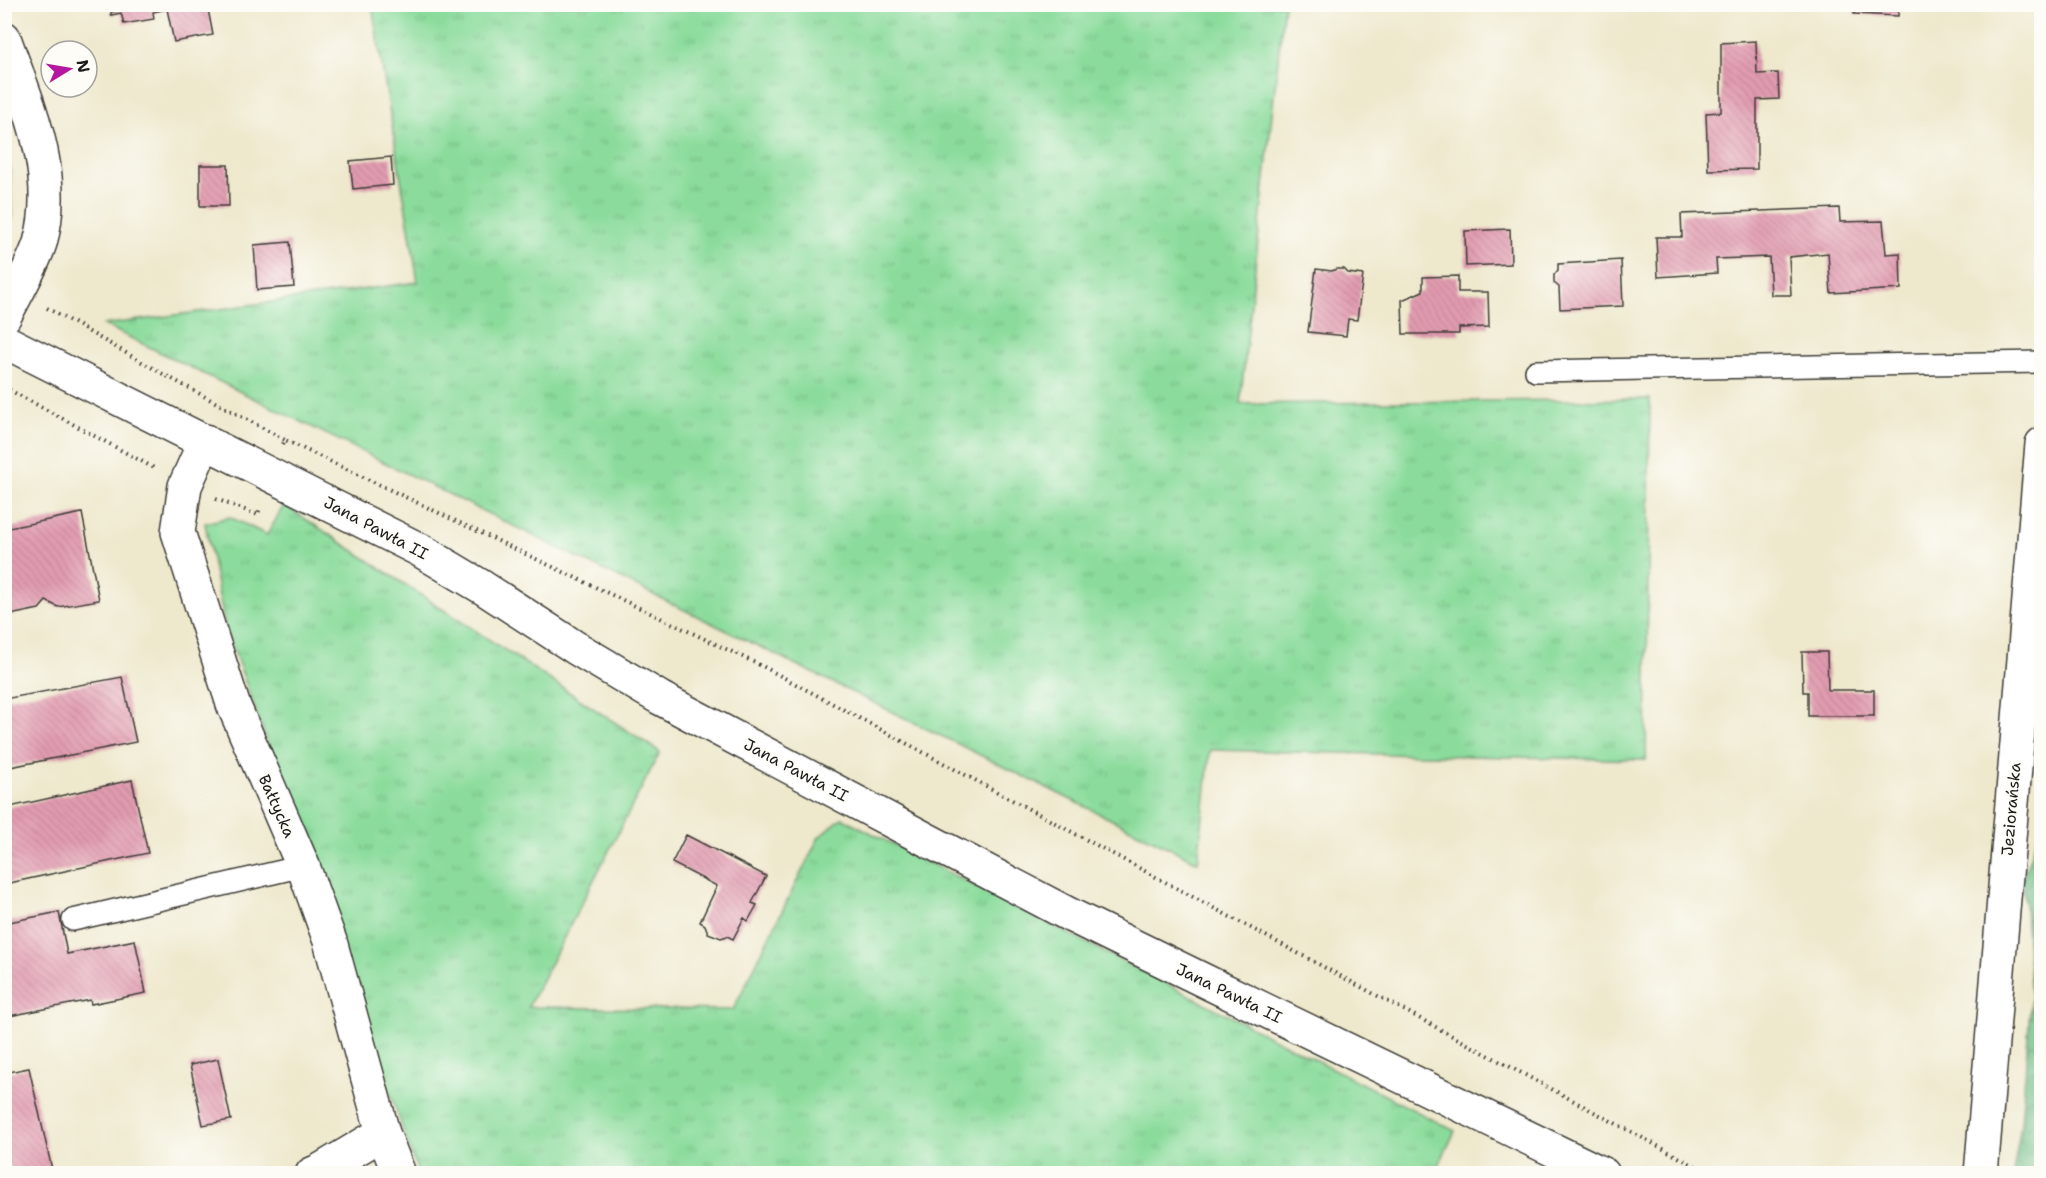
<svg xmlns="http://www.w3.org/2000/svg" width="2046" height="1178" viewBox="0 0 2046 1178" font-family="'Shantell Sans',sans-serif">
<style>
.grass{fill:url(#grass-tufts);stroke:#547c5c;stroke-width:1.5}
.forest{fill:url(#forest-crowns);stroke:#466c50;stroke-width:1.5}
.building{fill:url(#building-back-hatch)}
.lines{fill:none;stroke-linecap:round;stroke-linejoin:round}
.lane-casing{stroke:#3c3b36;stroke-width:24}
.street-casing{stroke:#3c3b36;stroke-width:36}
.path{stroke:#3c3b36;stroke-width:4;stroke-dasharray:1.5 4.5;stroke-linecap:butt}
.lane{stroke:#fff;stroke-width:21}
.street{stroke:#fff;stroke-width:33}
.labels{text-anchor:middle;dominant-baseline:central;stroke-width:4.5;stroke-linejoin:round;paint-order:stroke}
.street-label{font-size:16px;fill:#1c1c1c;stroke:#fdfcf7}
</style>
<defs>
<pattern id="grass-tufts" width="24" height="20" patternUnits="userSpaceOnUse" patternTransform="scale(1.5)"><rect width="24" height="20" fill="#8bdc9c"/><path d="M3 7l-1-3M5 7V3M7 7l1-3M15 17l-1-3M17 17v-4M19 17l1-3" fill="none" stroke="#77bc86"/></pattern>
<pattern id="forest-crowns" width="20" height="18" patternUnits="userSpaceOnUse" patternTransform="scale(1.5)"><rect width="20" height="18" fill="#70bc84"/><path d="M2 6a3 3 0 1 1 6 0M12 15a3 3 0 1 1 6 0" fill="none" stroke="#5b986b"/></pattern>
<pattern id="building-back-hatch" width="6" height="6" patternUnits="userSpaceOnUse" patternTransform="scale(1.5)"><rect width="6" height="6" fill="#e29bb0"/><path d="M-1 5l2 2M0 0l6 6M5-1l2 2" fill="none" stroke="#c18597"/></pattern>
</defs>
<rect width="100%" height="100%" fill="#fdfcf7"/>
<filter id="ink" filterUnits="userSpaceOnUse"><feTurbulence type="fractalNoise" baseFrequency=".0167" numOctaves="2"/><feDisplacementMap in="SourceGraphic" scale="12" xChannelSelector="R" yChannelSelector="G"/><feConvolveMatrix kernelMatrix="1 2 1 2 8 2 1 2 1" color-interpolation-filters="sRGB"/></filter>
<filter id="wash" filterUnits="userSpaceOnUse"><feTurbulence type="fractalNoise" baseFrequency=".008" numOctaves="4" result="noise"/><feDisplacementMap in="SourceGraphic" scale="24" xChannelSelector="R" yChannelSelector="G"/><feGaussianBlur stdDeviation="1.35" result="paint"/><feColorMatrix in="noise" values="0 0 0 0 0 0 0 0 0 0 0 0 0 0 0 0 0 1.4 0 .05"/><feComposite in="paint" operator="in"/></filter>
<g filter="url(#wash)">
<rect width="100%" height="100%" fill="#eee8cc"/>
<path class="grass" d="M372 5H1284L1240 404 1650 399 1646 760 1210 750 1198 862 104 325 418 282Z
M4 149 10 165 12 217 5 233Z
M284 505 660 752 528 1007 733 1010 819 837 842 818 1455 1131 1435 1173H418L310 861 225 626 205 523 230 517 267 535Z"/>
<path class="forest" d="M2041 827V1173H2013L2021 1125 2031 997 2023 876Z"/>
<g id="blocks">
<path class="building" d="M120 4H207L213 35 174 42 167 9 153 12 154 19 124 24 121 13 111 15V12L121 10Z
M1854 4H1899L1898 16 1854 14Z
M1756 41 1757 74 1778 73 1779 99 1757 100V169L1708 170 1706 113 1721 112V43Z
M391 157 393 185 353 189 350 161Z
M200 165H228L229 206H200Z
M1839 208 1840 222 1883 221 1886 254 1900 253 1901 289 1831 293 1828 253 1789 257 1791 295H1771L1769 257 1716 259 1717 273 1658 277 1656 237H1682L1681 214Z
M1510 229 1511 264 1466 266 1465 231Z
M290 242 294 287 257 290 254 245Z
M1621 260 1623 306 1560 309 1559 287 1554 283V275L1558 270V264Z
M1316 269 1332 271 1336 269H1344L1348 273 1363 275 1357 320 1348 319 1346 336 1308 332Z
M1458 276V292H1488L1489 327 1459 328V334H1403L1402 300 1423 291V277Z
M82 513 99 600 58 607 46 601 39 609 10 615 4 612V529Z
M1802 652H1827L1828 690H1874V716H1808V692H1803Z
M122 677 136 742 10 767 4 741V699Z
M132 780 148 853 5 884V808Z
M686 835 766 876 752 903 757 905 748 921 744 918 733 939 727 936 721 938 708 933 705 925 700 922 717 886 672 863Z
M59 912 67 954 135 940 146 993 91 1004 90 1000 4 1017V923Z
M218 1059 231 1120 203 1125 190 1065Z
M29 1068 53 1174H4V1073Z"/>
</g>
</g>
<g filter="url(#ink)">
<use href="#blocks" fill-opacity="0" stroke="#3c3b36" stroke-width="1.5"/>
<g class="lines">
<g class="lane-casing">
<path id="lane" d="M1536 371 2042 362
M73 920 303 866"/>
</g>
<g class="street-casing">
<path id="street" d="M4 38C27 103 60 173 40 243 33 265 15 296 4 317
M4 341 420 550 482 587 576 648 660 698 933 843 1068 914 1207 982 1603 1174
M205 441 185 486 178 532 233 704 303 866 330 941 383 1133 399 1174
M312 1174 321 1170 383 1133
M1981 1174 2042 444"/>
</g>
<path class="path" d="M47 308 163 374 285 440
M4 387 156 469
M283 444 285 440 764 667 1710 1174
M216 499 258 515 260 507"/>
<use href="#lane" class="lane"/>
<use href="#street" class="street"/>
</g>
</g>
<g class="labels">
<g class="street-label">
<text transform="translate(376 528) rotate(28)">Jana Pawła II</text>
<text transform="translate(796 770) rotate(28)">Jana Pawła II</text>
<text transform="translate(277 806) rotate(66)">Bałtycka</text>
<text transform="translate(2011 809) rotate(-85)">Jeziorańska</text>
<text transform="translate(1229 993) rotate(26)">Jana Pawła II</text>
</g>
</g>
<rect width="2046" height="1178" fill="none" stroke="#fdfcf7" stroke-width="24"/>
<g transform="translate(69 69) rotate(79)"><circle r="28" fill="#fdfcf7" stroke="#a3a29f" stroke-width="1.5"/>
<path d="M0-4.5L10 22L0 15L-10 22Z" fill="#b5179e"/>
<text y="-9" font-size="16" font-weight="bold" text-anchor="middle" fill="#1c1c1c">N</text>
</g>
</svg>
